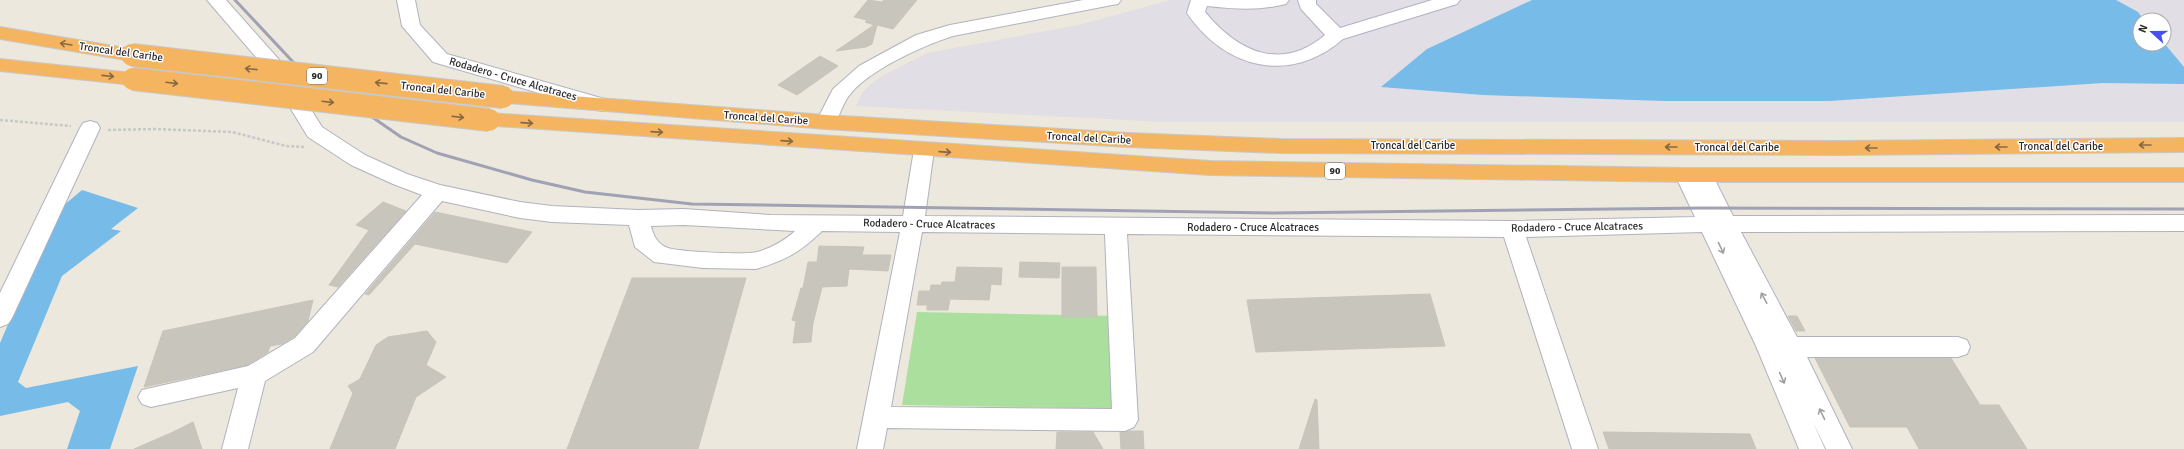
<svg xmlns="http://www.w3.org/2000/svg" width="2184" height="449" viewBox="0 0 2184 449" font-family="Signika,sans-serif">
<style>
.industrial{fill:#e1dee5;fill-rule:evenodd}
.green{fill:#abdf9e}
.water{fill:#77bbe8}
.building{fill:#c8c6bc;stroke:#c7c4b8}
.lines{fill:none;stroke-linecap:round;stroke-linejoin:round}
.minor-casing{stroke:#b1b2be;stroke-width:2}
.highway-casing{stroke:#c8c8c8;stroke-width:2}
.path{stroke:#c8c8c8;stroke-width:2.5;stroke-dasharray:3 2;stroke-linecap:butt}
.minor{fill:#fff;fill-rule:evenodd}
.highway{fill:#f5b560;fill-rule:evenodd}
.rail{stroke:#a1a1b4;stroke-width:3}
.highway-bridge-casing{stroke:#c8c8c8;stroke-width:24;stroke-linecap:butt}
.highway-bridge{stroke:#f5b560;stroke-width:22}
.oneway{stroke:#866943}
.oneway2{stroke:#a0a0a0}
.labels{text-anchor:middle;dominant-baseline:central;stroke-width:3;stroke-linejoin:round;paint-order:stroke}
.shield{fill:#fff;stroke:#6b6b6b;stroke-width:1}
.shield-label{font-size:10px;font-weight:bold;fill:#2b2b2b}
.street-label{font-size:11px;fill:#2b2b2b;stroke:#fff}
</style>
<rect width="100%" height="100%" fill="#ece8de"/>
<path class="industrial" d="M1170 0H2184V122H1162L856 106 863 91 883 75 927 53 1079 25ZM2140 20H2164V44H2140Z"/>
<path class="green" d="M917 312 1119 316 1123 409 902 405Z"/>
<path class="water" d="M1532 0H2116L2138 12 2144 20H2140V44L2164 43 2184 67V84L2103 83 1829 101H1664L1483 95 1381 87 1427 49Z
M82 190 138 208 111 229 121 231 62 276 18 382 26 388 138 366 110 449H67L80 411 68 402 0 416V343L57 211Z"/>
<path class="building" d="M868 0 882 2 884 0H917L893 29 877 25 872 44 866 47 836 51 874 25 865 22 867 20 854 17Z
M820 56 838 66 797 95 778 85Z
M383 202 406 211 338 287 329 285 369 230 356 225Z
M435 212 532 232 507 263 415 244 369 295 365 294Z
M819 246 864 247 862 255H891L888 271 849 269 847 286 822 287 813 323 811 342 793 343 796 321 792 320 801 288H803L808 262H817Z
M1020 262 1060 263 1059 278 1019 277Z
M957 267 1002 268 1001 285 991 284 989 300 950 299 948 310H927V305H917L919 291H930L931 285H941L942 282H955Z
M1062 267H1096L1097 317H1062Z
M632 278H746L698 449H567Z
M1430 294 1445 346 1256 352 1247 300Z
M313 300 308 321 294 337 282 344 270 346 268 352 247 365 144 387 163 331Z
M1788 316H1797L1805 331H1796Z
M427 331 436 342 426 365 446 377 416 397 395 449H330L353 393 348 386 360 379 376 345 388 337Z
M1815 358H1951L1980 405H1999L2027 449H1919L1907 427H1850Z
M1315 399 1317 400 1319 449H1299Z
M193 422 202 449H134L171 433Z
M1129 431H1143L1144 449H1121L1120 432Z
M1057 432H1093L1103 449H1056Z
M1603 432 1750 434 1756 449H1609Z"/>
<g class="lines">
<g class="minor-casing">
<path id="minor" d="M207 0H226L282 63 322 127 365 155 407 174 440 185 520 202 552 206 638 210 684 209 770 215 903 216 914 150 917 145 924 143 931 145 934 150 925 216 1512 221 1695 217 1675 175 1679 170 1686 168 1694 172 1703 168 1710 170 1733 216 2184 215V231L1741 232 1797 337H1958L1967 340 1970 347 1967 354 1958 357H1807L1852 449H1826L1812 420 1825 449H1799L1756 346 1702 232 1526 237 1598 449H1572L1504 237 1127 234 1138 420 1134 427 1125 431 887 428 883 449H857L900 232 822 231C799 253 786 260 756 269L703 268 654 262 635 247 629 225 552 222 520 218 442 201 313 352 265 381 248 449H222L238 388 151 407 142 404 138 397 142 390 248 366 295 338 422 195 393 184 351 165 308 137 267 70ZM684 225 795 231C784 241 771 248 757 252 747 255 680 252 668 248 658 245 653 235 651 226ZM922 232 1105 234 1112 409 891 407Z
M397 0H415L420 25 447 54 608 100 611 105 608 110 601 111 433 62 402 26Z
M1083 0H1121L1118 4 1112 5 953 36C924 45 866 71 848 97 842 106 839 117 833 127L826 129 819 127 816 122 833 89 859 66 916 35 950 25Z
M1191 0H1289L1286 4C1258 11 1236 9 1207 6L1205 12C1238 52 1281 72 1325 35L1301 9 1298 0H1316V4L1340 28 1432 0H1460L1457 4 1343 39C1290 85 1225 69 1187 13Z
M90 121 97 123 100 128 12 318 8 324 0 327V293L80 128 83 123Z"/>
</g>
<g class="highway-casing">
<path id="highway" d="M0 27 132 49 139 51 142 55 139 59 132 61 0 39Z
M0 59 133 73 140 75 143 79 140 83 133 85 0 71Z
M503 91 826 115 1128 133 1280 139 1839 141 2184 138V152L1839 155 1280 153 1128 147 826 129 496 102 493 97 496 92Z
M489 113 1210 161 1686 168H2184V182H1686L1210 175 482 125 479 120 482 115Z"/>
</g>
<path class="path" d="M0 120 71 126
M108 130 154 129 232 132 286 146 305 147"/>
<use href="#minor" class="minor"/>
<use href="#highway" class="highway"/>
<path class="rail" d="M235 0 294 63 401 137 437 153 532 180 585 192 692 204 1273 213 1702 208 2184 209"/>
<g class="highway-bridge-casing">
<path id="highway-bridge" d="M132 55 503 97
M133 79 489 120"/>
</g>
<use href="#highway-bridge" class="highway-bridge"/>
</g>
<defs><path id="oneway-shaft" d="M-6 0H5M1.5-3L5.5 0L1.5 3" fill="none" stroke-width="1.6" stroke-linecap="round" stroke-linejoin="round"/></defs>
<g class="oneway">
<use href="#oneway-shaft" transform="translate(66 44) rotate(-171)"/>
<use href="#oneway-shaft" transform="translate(251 69) rotate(-174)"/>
<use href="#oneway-shaft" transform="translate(108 76) rotate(6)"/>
<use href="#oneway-shaft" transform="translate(172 83) rotate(7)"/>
<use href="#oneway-shaft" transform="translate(381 83) rotate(-174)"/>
<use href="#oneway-shaft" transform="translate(328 102) rotate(7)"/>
<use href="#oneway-shaft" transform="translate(458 117) rotate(7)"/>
<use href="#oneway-shaft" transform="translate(527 123) rotate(4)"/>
<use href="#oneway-shaft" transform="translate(657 132) rotate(4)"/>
<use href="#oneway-shaft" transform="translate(787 141) rotate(4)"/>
<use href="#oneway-shaft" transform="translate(2145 145) rotate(180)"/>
<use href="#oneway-shaft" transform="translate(1671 147) rotate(-180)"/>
<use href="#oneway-shaft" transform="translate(2001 147) rotate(180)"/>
<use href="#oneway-shaft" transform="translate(1871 148) rotate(180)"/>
<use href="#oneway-shaft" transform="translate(945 152) rotate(4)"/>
</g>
<g class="oneway2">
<use href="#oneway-shaft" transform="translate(1721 248) rotate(65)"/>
<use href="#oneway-shaft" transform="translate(1764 298) rotate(-118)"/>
<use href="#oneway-shaft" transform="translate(1782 378) rotate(66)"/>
<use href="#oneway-shaft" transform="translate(1822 414) rotate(-116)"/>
</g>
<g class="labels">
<g class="shield">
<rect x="307" y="68" width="20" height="16" rx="3"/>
<rect x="1325" y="163" width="20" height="16" rx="3"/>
</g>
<g class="shield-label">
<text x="317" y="76">90</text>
<text x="1335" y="171">90</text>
</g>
<g class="street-label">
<text transform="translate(121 52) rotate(8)">Troncal del Caribe</text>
<text transform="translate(513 79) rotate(16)">Rodadero - Cruce Alcatraces</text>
<text transform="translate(443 90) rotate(6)">Troncal del Caribe</text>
<text transform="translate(766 118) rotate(4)">Troncal del Caribe</text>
<text transform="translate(1089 138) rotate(3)">Troncal del Caribe</text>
<text x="1413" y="145">Troncal del Caribe</text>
<text x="2061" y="146">Troncal del Caribe</text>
<text x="1737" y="147">Troncal del Caribe</text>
<text transform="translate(929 224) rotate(1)">Rodadero - Cruce Alcatraces</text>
<text x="1253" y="227">Rodadero - Cruce Alcatraces</text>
<text transform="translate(1577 227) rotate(-1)">Rodadero - Cruce Alcatraces</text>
</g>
</g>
<g transform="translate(2152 32) rotate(291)"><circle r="19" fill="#ffffff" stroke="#aaaaaa"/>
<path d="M0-3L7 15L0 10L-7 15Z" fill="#4851ef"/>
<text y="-6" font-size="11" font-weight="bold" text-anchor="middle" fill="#2b2b2b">N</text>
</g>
</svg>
